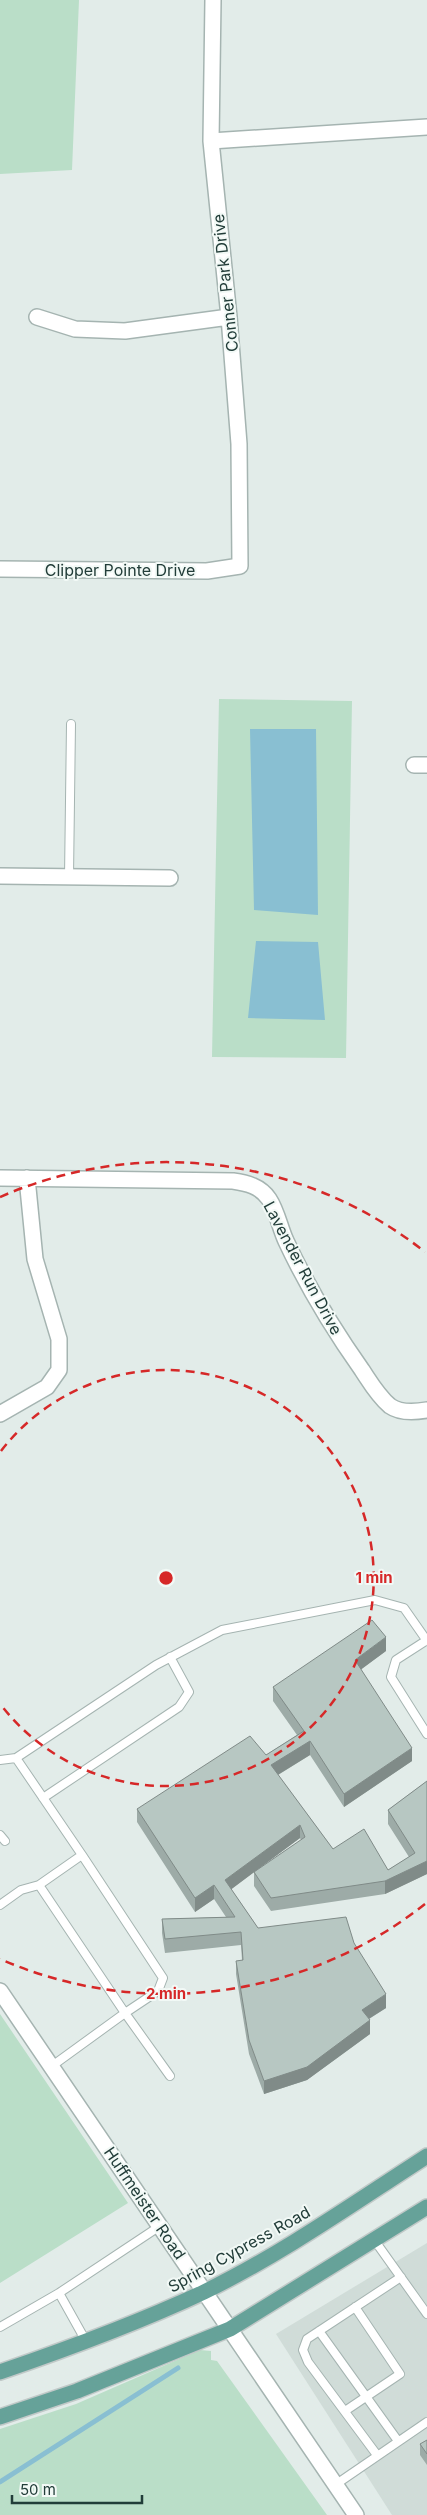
<svg xmlns="http://www.w3.org/2000/svg" width="427" height="2515" viewBox="0 0 427 2515" font-family="Inter,sans-serif">
<style>
.built{fill:#d0dcd8}
.green{fill:#badec8}
.water{fill:#89bfd2}
.lines{fill:none;stroke-linecap:round;stroke-linejoin:round}
.stream{stroke:#89bfd2;stroke-width:5}
.service-casing{stroke:#a5b4b1;stroke-width:10}
.minor-casing{stroke:#a5b4b1;stroke-width:18}
.tertiary-casing{stroke:#a5b4b1;stroke-width:18}
.primary-casing{stroke:#c1c9c8;stroke-width:18}
.service{stroke:#fff;stroke-width:8}
.minor{stroke:#fff;stroke-width:15}
.tertiary{stroke:#fff;stroke-width:15}
.primary{stroke:#66a299;stroke-width:15}
.wall{fill:#9daba7}
.shaded-wall{fill:#808b88}
.building{fill:#b7c7c2;stroke:#808b88}
.ring{fill:none;stroke:#d62828;stroke-width:2.5;stroke-dasharray:9 6}
.labels{text-anchor:middle;dominant-baseline:central;stroke-width:4;stroke-linejoin:round;paint-order:stroke}
.street-label{font-size:16px;fill:#223d39;stroke:#f2f9f6}
.centre{fill:#d62828;stroke:#f2f9f6;stroke-width:2.5}
.ring-label{font-size:15px;text-anchor:middle;font-weight:bold;fill:#d62828;stroke:#f2f9f6;stroke-width:4;stroke-linejoin:round;paint-order:stroke}
</style>
<rect width="100%" height="100%" fill="#e2ece9"/>
<path class="built" d="M427 2243V2515H392L276 2334Z"/>
<path class="green" d="M0 0H79L72 170 0 174Z
M219 699 352 701 346 1058 212 1057Z
M0 2014 128 2203 0 2283Z
M200 2350 211 2351V2360L217 2361 327 2515H0V2429L76 2404Z"/>
<path class="water" d="M250 729H316L318 915 254 910Z
M256 941 318 942 325 1020 248 1018Z"/>
<g class="lines">
<path class="stream" d="M0 2482 178 2368"/>
<g class="service-casing">
<path id="service" d="M69 877 71 724
M427 1640 396 1660 391 1677 427 1734
M16 1758 156 1665 222 1630 375 1600 404 1608 427 1641
M0 1760 16 1758 82 1855
M43 1798 179 1707 189 1692 170 1657
M0 1835 5 1841
M39 1885 82 1855 163 1978 158 1991 125 2013 170 2076
M0 1905 21 1890 39 1885 125 2013 52 2066
M375 2241 427 2314
M59 2293 87 2343
M0 2327 59 2293 160 2226
M319 2331 398 2441
M345 2411 400 2374 355 2307
M377 2455 308 2362 303 2350 307 2339 401 2277
M335 2485 427 2422"/>
</g>
<g class="minor-casing">
<path id="minor" d="M211 141 427 127
M37 317 75 329 125 331 229 317
M0 569 207 571 240 566 239 444 229 317 211 141 213 0
M414 765H427
M0 876 170 878
M0 1178 233 1181C247 1183 260 1186 269 1199 277 1211 280 1228 286 1241 307 1286 333 1329 362 1370 370 1382 378 1396 390 1406 400 1413 416 1412 427 1410
M0 1414 47 1387 59 1370V1339L35 1259 27 1178"/>
</g>
<g class="tertiary-casing">
<path id="tertiary" d="M0 1991 356 2515"/>
</g>
<g class="primary-casing">
<path id="primary" d="M0 2372C70 2348 138 2323 204 2292 282 2254 354 2203 427 2156
M0 2417 77 2391 230 2329 427 2207"/>
</g>
<use href="#service" class="service"/>
<use href="#minor" class="minor"/>
<use href="#tertiary" class="tertiary"/>
<use href="#primary" class="primary"/>
</g>
<path class="wall" d="M386 1651 361 1669 412 1761 344 1807 310 1755 278 1775 333 1849 388 1870 409 1857 388 1824V1810L427 1781V1874L385 1894 271 1911 254 1886V1872L301 1840 300 1838 231 1889 258 1928 354 1943 386 2008 369 2019 370 2034 307 2080 264 2094 249 2054 236 1974V1961L242 1960 241 1945 165 1953 162 1933V1919L226 1917 214 1899 195 1912 137 1822V1809L266 1755 297 1735 273 1701V1687Z
M427 2440V2465L420 2455V2444Z"/>
<path class="shaded-wall" d="M386 1637V1651L355 1674V1660Z
M310 1741V1755L271 1779V1765Z
M412 1748V1761L344 1807V1794Z
M300 1825V1838L225 1894V1880Z
M427 1861V1874L385 1894V1881Z
M214 1885V1899L195 1912V1898Z
M386 1994V2008L362 2023V2010Z
M370 2020V2034L307 2080 264 2094V2081Z"/>
<path class="building" d="M372 1620 386 1637 355 1660 412 1748 344 1794 310 1741 271 1765 333 1849 364 1829 388 1870 415 1853 388 1810 427 1781V1861L385 1881 271 1898 254 1872 305 1837 300 1825 225 1880 258 1928 346 1917 354 1943 386 1994 362 2010 370 2020 307 2067 264 2081 249 2040 236 1961 243 1960 241 1932 165 1939 162 1919 235 1917 214 1885 195 1898 137 1809 250 1736 266 1755 304 1731 273 1687Z
M427 2440V2454L420 2444Z"/>
<g class="ring">
<path d="M1 1451A208 208 0 1 1 1 1705"/>
<path d="M425 1904A416 416 0 0 1 0 1959M0 1197A416 416 0 0 1 425 1252"/>
</g>
<g class="labels">
<g class="street-label">
<text transform="translate(225 283) rotate(-96)">Conner Park Drive</text>
<text x="120" y="570">Clipper Pointe Drive</text>
<text transform="translate(303 1268) rotate(62)">Lavender Run Drive</text>
<text transform="translate(145 2203) rotate(56)">Huffmeister Road</text>
<text transform="translate(239 2249) rotate(-29)">Spring Cypress Road</text>
</g>
</g>
<circle cx="166" cy="1578" r="8" class="centre"/>
<g class="ring-label">
<text x="374" y="1583">1 min</text>
<text x="166" y="1999">2 min</text>
</g>
<path d="M12 2495v8h130v-8" fill="none" stroke="#223d39" stroke-width="2.5"/>
<text x="20" y="2495" font-size="15" fill="#223d39" stroke="#f2f9f6" stroke-width="4" paint-order="stroke">50 m</text>
</svg>
